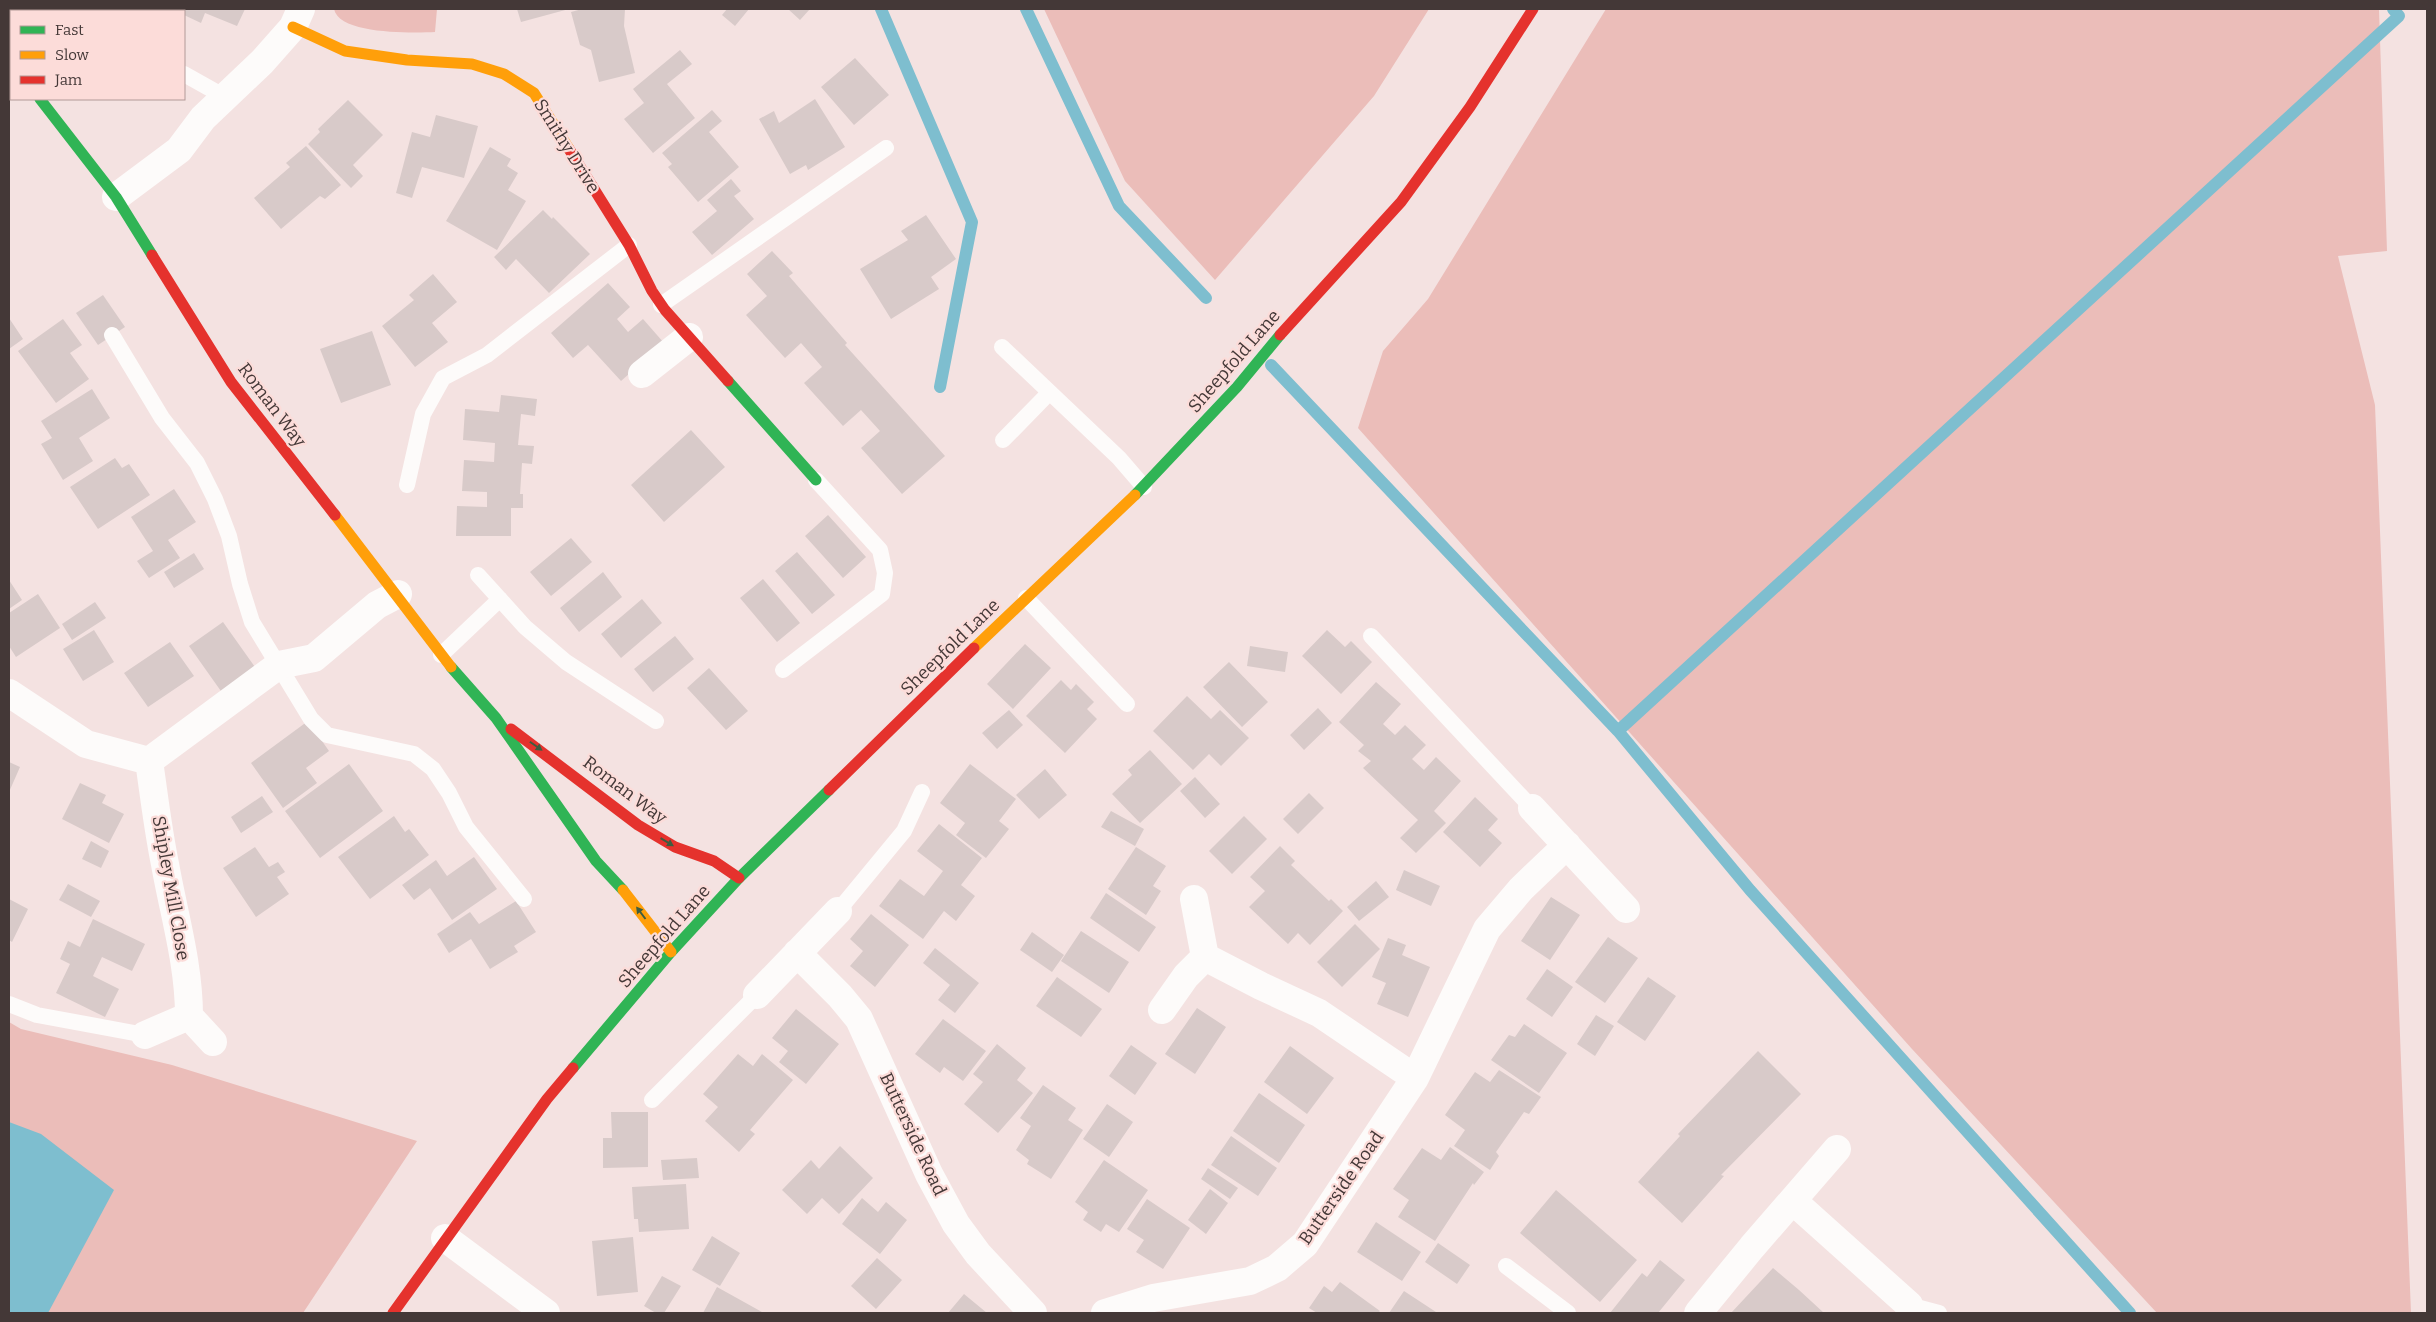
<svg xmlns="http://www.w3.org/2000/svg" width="2436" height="1322" viewBox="0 0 2436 1322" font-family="Bitter,serif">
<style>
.green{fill:#ebbdb9}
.water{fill:#7ebecf}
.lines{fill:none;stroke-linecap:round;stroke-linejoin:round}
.stream{stroke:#7ebecf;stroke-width:12}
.building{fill:#d8cac9}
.lane{stroke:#fdfbfa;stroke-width:16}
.street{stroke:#fdfbfa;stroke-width:28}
.fast{stroke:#30b455;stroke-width:11}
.slow{stroke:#ff9f0a;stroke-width:11}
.jam{stroke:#e5322d;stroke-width:11}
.oneway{fill:#3e5d40}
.labels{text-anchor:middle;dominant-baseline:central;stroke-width:4.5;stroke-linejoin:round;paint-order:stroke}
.street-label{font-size:18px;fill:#443837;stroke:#fcdcd9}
</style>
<rect width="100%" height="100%" fill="#f4e2e1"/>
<path class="green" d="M334 9H437L435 32C415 33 339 35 334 9Z
M1044 9H1429L1374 96 1215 280 1125 181Z
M1606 9H2379L2387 251 2338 256 2375 405 2411 1313H2157L1912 1049 1358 428 1383 351 1428 299Z
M9 1022 21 1029 172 1065 417 1141 303 1313H9Z"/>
<path class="water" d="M9 1122 41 1134 114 1190 48 1313H9Z"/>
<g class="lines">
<path class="stream" d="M881 9 972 222 940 387
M1026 9 1119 206 1206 298
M1271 365 1618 731 1750 890 2130 1313
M1618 731 2399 16 2393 9"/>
</g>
<path class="building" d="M168 9H245L237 26 205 13 201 23 184 15V11Z
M517 9H569L521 22Z
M582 9H625L624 26 635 73 599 82 591 50 580 45 571 12Z
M727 9H749L735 26 722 15Z
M788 9H810L800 20Z
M680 50 692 64 667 84 695 118 653 153 624 119 644 103 633 89Z
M855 58 889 95 854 125 821 87Z
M815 99 845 147 808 170 806 165 790 174 759 119 774 111 779 123Z
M348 100 383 135 353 165 363 176 351 188 308 144 320 132 318 129Z
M712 110 722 121 709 132 739 167 698 202 668 167 672 164 662 153Z
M436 115 478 126 464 178 422 167 412 198 396 193 412 132 430 137Z
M306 146 341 185 325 199 320 196 281 229 254 198 290 167 286 163Z
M490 147 511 159 507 166 518 173 508 190 526 201 497 250 446 221Z
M731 179 741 191 734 196 754 219 712 255 692 232 717 211 707 200Z
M543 210 552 219 553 217 590 254 549 293 516 259 506 270 494 257Z
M926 215 956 259 931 277 939 289 891 319 860 269 908 240 901 231Z
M772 251 793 273 789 276 847 343 845 345 945 456 902 494 861 448 880 431 861 410 843 426 804 383 822 367 801 343 785 358 746 315 767 296 747 274Z
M433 274 457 302 432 323 448 342 415 367 382 326 414 300 409 295Z
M608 283 630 307 617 319 628 332 643 319 664 343 621 381 588 345 573 358 551 333Z
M103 295 125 327 98 345 76 313Z
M9 318 23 339 9 349Z
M63 319 82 345 70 353 89 379 56 403 18 351Z
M372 331 391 385 341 403 320 349Z
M92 389 110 418 79 438 93 461 63 480 41 444 52 438 41 421Z
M501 395 537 399 535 416 521 414 518 445 534 446 532 464 522 463 520 494H523V508H511V536H456L457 506 487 507V492L462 491 464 460 494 462 495 443 463 440 465 409 499 412Z
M691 430 725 467 664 522 631 485Z
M115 458 122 468 129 464 150 495 98 529 70 487Z
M174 489 196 522 168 540 180 558 149 578 137 561 153 551 131 517Z
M828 515 866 557 843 578 805 536Z
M571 538 592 562 551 596 530 572Z
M797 552 835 595 812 614 775 571Z
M194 553 204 569 174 588 164 572Z
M603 572 622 597 579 632 560 608Z
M763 579 800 623 777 642 740 598Z
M9 580 22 600 9 609Z
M38 594 60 628 16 657 9 646V613Z
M642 599 662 623 621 658 601 634Z
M95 602 106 618 72 640 62 624Z
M223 622 257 670 223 694 189 646Z
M94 630 114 662 83 681 63 649Z
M1327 630 1345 647 1351 641 1372 662 1341 694 1302 656Z
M675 636 694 659 653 692 634 669Z
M170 642 194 676 148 707 124 673Z
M1025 644 1051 668 1013 709 987 684Z
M1250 646 1288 652 1285 672 1247 666Z
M1229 662 1268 702 1242 727 1203 687Z
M709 668 748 711 726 730 687 688Z
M1061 680 1071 690 1076 684 1094 702 1087 709 1097 719 1065 753 1026 716Z
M1376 682 1401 704 1383 724 1395 735 1405 725 1426 745 1412 759 1424 770 1436 757 1461 781 1434 811 1446 823 1416 853 1400 838 1418 820 1363 768 1371 761 1358 751 1364 745 1339 722Z
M1187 696 1211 719 1220 710 1249 738 1221 766 1209 754 1193 770 1153 731Z
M1318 708 1332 723 1304 750 1290 735Z
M1009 710 1023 725 997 749 982 733Z
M308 721 329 751 306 768 317 783 283 808 251 763Z
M1150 750 1182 784 1140 823 1112 794 1132 775 1128 770Z
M9 762 20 767 9 792Z
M349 764 383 811 320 858 285 811Z
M970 764 1016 799 999 821 1009 829 986 858 956 835 965 823 940 803Z
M1045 769 1067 795 1039 819 1016 795Z
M1195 777 1220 804 1205 818 1180 791Z
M80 783 106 795 102 803 124 814 109 843 62 819Z
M1309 793 1324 808 1298 834 1283 819Z
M262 796 273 812 241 833 231 817Z
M1475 797 1498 819 1488 830 1502 843 1480 867 1443 832Z
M1111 811 1144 829 1135 846 1101 827Z
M394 816 405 832 409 829 429 855 370 899 338 857Z
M1244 816 1267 839 1232 874 1209 851Z
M939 824 982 858 961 885 975 896 956 921 944 911 923 939 879 906 900 879 924 896 943 871 917 851Z
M91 841 109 851 101 868 82 859Z
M1280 846 1295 861 1291 865 1329 901 1331 899 1343 911 1310 945 1298 933 1288 944 1249 907 1265 891 1250 877Z
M255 847 269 867 278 862 285 872 277 877 289 894 256 917 223 868Z
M1136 847 1166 866 1153 886 1161 891 1146 915 1108 889Z
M474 857 497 889 452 920 430 888 414 900 402 885 436 860 447 876Z
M1404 870 1440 886 1431 906 1396 890Z
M1376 881 1389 897 1359 921 1347 907Z
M68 884 100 901 91 917 59 900Z
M1106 893 1156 927 1139 952 1090 918Z
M1551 897 1580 915 1550 960 1521 941Z
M9 899 28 909 12 942 9 940Z
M516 901 536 932 514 946 518 952 490 969 471 939 449 953 437 934 470 912 479 924Z
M871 914 909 945 875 987 850 966 863 951 850 939Z
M93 919 145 944 132 971 102 957 93 976 119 989 105 1017 56 993 70 964 60 959 68 941 80 947Z
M1355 924 1380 949 1342 987 1317 962Z
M1081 931 1129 962 1109 993 1061 961Z
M1032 932 1064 955 1052 972 1020 950Z
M1608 937 1638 958 1605 1003 1575 982Z
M1388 938 1406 945 1402 955 1430 967 1408 1017 1377 1004 1386 983 1372 977Z
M935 948 979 983 955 1013 938 1000 950 985 923 963Z
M1547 969 1573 987 1552 1017 1526 999Z
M1057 977 1102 1009 1081 1037 1036 1006Z
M1648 977 1676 996 1645 1041 1617 1022Z
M1197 1008 1226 1027 1195 1074 1165 1054Z
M796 1009 839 1044 806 1084 779 1062 788 1051 772 1038Z
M1596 1015 1614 1026 1595 1056 1577 1044Z
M943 1019 986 1051 963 1081 944 1067 940 1073 915 1054Z
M1524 1024 1567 1053 1539 1093 1491 1060 1509 1035 1515 1037Z
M997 1044 1026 1068 1017 1080 1033 1093 998 1133 964 1104 983 1082 973 1074Z
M1131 1045 1157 1063 1135 1095 1109 1076Z
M1290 1046 1334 1078 1307 1114 1264 1082Z
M1758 1051 1801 1094 1721 1175 1724 1176 1682 1223 1638 1182 1680 1136 1678 1134Z
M738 1054 753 1066 762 1054 793 1080 750 1130 755 1134 739 1152 705 1121 718 1107 703 1094Z
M1499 1070 1541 1097 1529 1114 1524 1112 1496 1152 1499 1156 1490 1170 1454 1146 1465 1130 1445 1115 1475 1072 1490 1082Z
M1043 1085 1076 1108 1068 1120 1083 1130 1051 1179 1027 1164 1029 1160 1016 1150 1031 1126 1020 1118Z
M1259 1093 1305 1125 1279 1163 1233 1131Z
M1107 1104 1133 1122 1109 1157 1083 1139Z
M611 1112H648V1167L603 1168V1138H612Z
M1231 1136 1277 1168 1258 1196 1211 1165Z
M840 1146 873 1178 839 1214 822 1198 807 1214 782 1190 811 1160 819 1169Z
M1450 1147 1484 1172 1474 1185 1473 1183 1435 1241 1398 1217 1409 1200 1393 1189 1422 1148 1441 1160Z
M697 1158 699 1178 663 1180 661 1160Z
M1104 1160 1148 1190 1119 1232 1106 1224 1101 1232 1083 1220 1088 1212 1075 1202Z
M1208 1168 1238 1188 1230 1199 1201 1179Z
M686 1184 689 1229 639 1232 638 1219H634L632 1187Z
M1210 1189 1228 1203 1206 1234 1188 1220Z
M1556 1190 1637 1260 1600 1302 1520 1233Z
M862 1198 878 1212 886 1202 907 1220 880 1254 842 1224Z
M1147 1199 1190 1228 1163 1269 1136 1252 1144 1240 1127 1229Z
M1376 1222 1421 1252 1402 1281 1357 1252Z
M712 1236 740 1253 720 1286 692 1270Z
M633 1237 638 1292 597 1296 592 1241Z
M1438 1243 1470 1265 1457 1284 1425 1262Z
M877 1258 902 1280 876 1309 851 1286Z
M1660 1260 1685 1280 1658 1313H1610L1642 1273 1647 1277Z
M1773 1268 1799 1290 1824 1313H1731Z
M662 1276 681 1286 664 1313H656L644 1306Z
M1340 1282 1380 1311 1378 1313H1317L1309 1308 1324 1286 1332 1292Z
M717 1287 762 1312 761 1313H703Z
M1404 1291 1436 1312 1434 1313H1389Z
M964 1294 987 1313H948Z"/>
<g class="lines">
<path class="lane" d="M75 9 77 11
M184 74 225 97
M661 305 886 148
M112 335 162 418 197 463 215 499 229 536 240 584 252 622 311 719 327 735 414 754 433 769 449 793 466 827 524 899
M1002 347 1119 458 1144 487
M1003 440 1049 393
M407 485 423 414 443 378 487 355 629 245
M478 575 525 627 566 662 656 721
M1026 598 1127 704
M1371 636 1532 808
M441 655 500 599
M783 670 882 594 885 573 880 550 816 480
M838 911 904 831 922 792
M9 1004 37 1015 145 1035
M652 1100 757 995
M1506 1266 1568 1313
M1909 1305 1939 1313"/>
<path class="street" d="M116 197 179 150 203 118 262 62 293 27 301 9
M642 374 689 337
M9 693 86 744 149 761 279 665 314 658 377 605 398 594
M149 761C154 795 158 830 165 864 174 915 189 964 189 1016
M1532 808 1626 909
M1194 899 1205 957 1261 986 1319 1013 1415 1078
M797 953 840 996 859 1019 929 1174 956 1224 978 1254 1033 1313
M757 995 838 911
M1162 1010 1186 976 1205 957
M145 1035 189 1016 213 1042
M1793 1201 1909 1305
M445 1238 546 1313
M1105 1313 1153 1298 1250 1281 1277 1268 1305 1244 1415 1078 1487 929 1521 889 1567 845
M1698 1313 1752 1247 1837 1149"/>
<path class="fast" d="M40 99 116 197 152 255
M728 381 816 480
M1135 495 1237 387 1280 335
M451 667 496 718 596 861 623 890
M573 1068 671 952 739 878 829 790"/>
<path class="slow" d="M293 27 345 51 407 60 472 64 504 74 534 93 569 149
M9 58 11 61
M335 515 451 667
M974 648 1135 495
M623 890 671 952"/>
<path class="jam" d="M569 149 629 245 652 291 665 310 728 381
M152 255 231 382 335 515
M1280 335 1401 202 1470 107 1533 9
M511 729 638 825 675 847 714 861 739 878
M829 790 974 648
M393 1313 547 1099 573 1068"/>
</g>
<defs><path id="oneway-solid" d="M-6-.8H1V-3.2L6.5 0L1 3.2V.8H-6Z" transform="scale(1.25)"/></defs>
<g class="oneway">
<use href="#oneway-solid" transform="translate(536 746) rotate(35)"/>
<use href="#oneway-solid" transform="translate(667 842) rotate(31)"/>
<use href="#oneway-solid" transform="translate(641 913) rotate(-127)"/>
</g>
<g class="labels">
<g class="street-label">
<text transform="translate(567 146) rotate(58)">Smithy Drive</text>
<text transform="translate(1234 361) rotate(-49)">Sheepfold Lane</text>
<text transform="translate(272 405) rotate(53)">Roman Way</text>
<text transform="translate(950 647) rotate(-44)">Sheepfold Lane</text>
<text transform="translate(625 790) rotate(37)">Roman Way</text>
<text transform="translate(171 888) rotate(80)">Shipley Mill Close</text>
<text transform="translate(664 936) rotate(-49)">Sheepfold Lane</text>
<text transform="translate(913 1134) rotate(65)">Butterside Road</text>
<text transform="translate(1341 1188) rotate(-55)">Butterside Road</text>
</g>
</g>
<rect width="2436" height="1322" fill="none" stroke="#443837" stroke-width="20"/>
<rect x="10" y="10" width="175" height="90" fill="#fcdcd9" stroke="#b29a98"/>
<rect x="20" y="26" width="25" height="8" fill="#30b455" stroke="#b29a98"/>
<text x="55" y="35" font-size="15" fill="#443837">Fast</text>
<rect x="20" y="51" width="25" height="8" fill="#ff9f0a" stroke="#b29a98"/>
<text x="55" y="60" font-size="15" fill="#443837">Slow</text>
<rect x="20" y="76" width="25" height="8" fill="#e5322d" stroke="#b29a98"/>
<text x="55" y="85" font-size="15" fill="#443837">Jam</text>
</svg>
